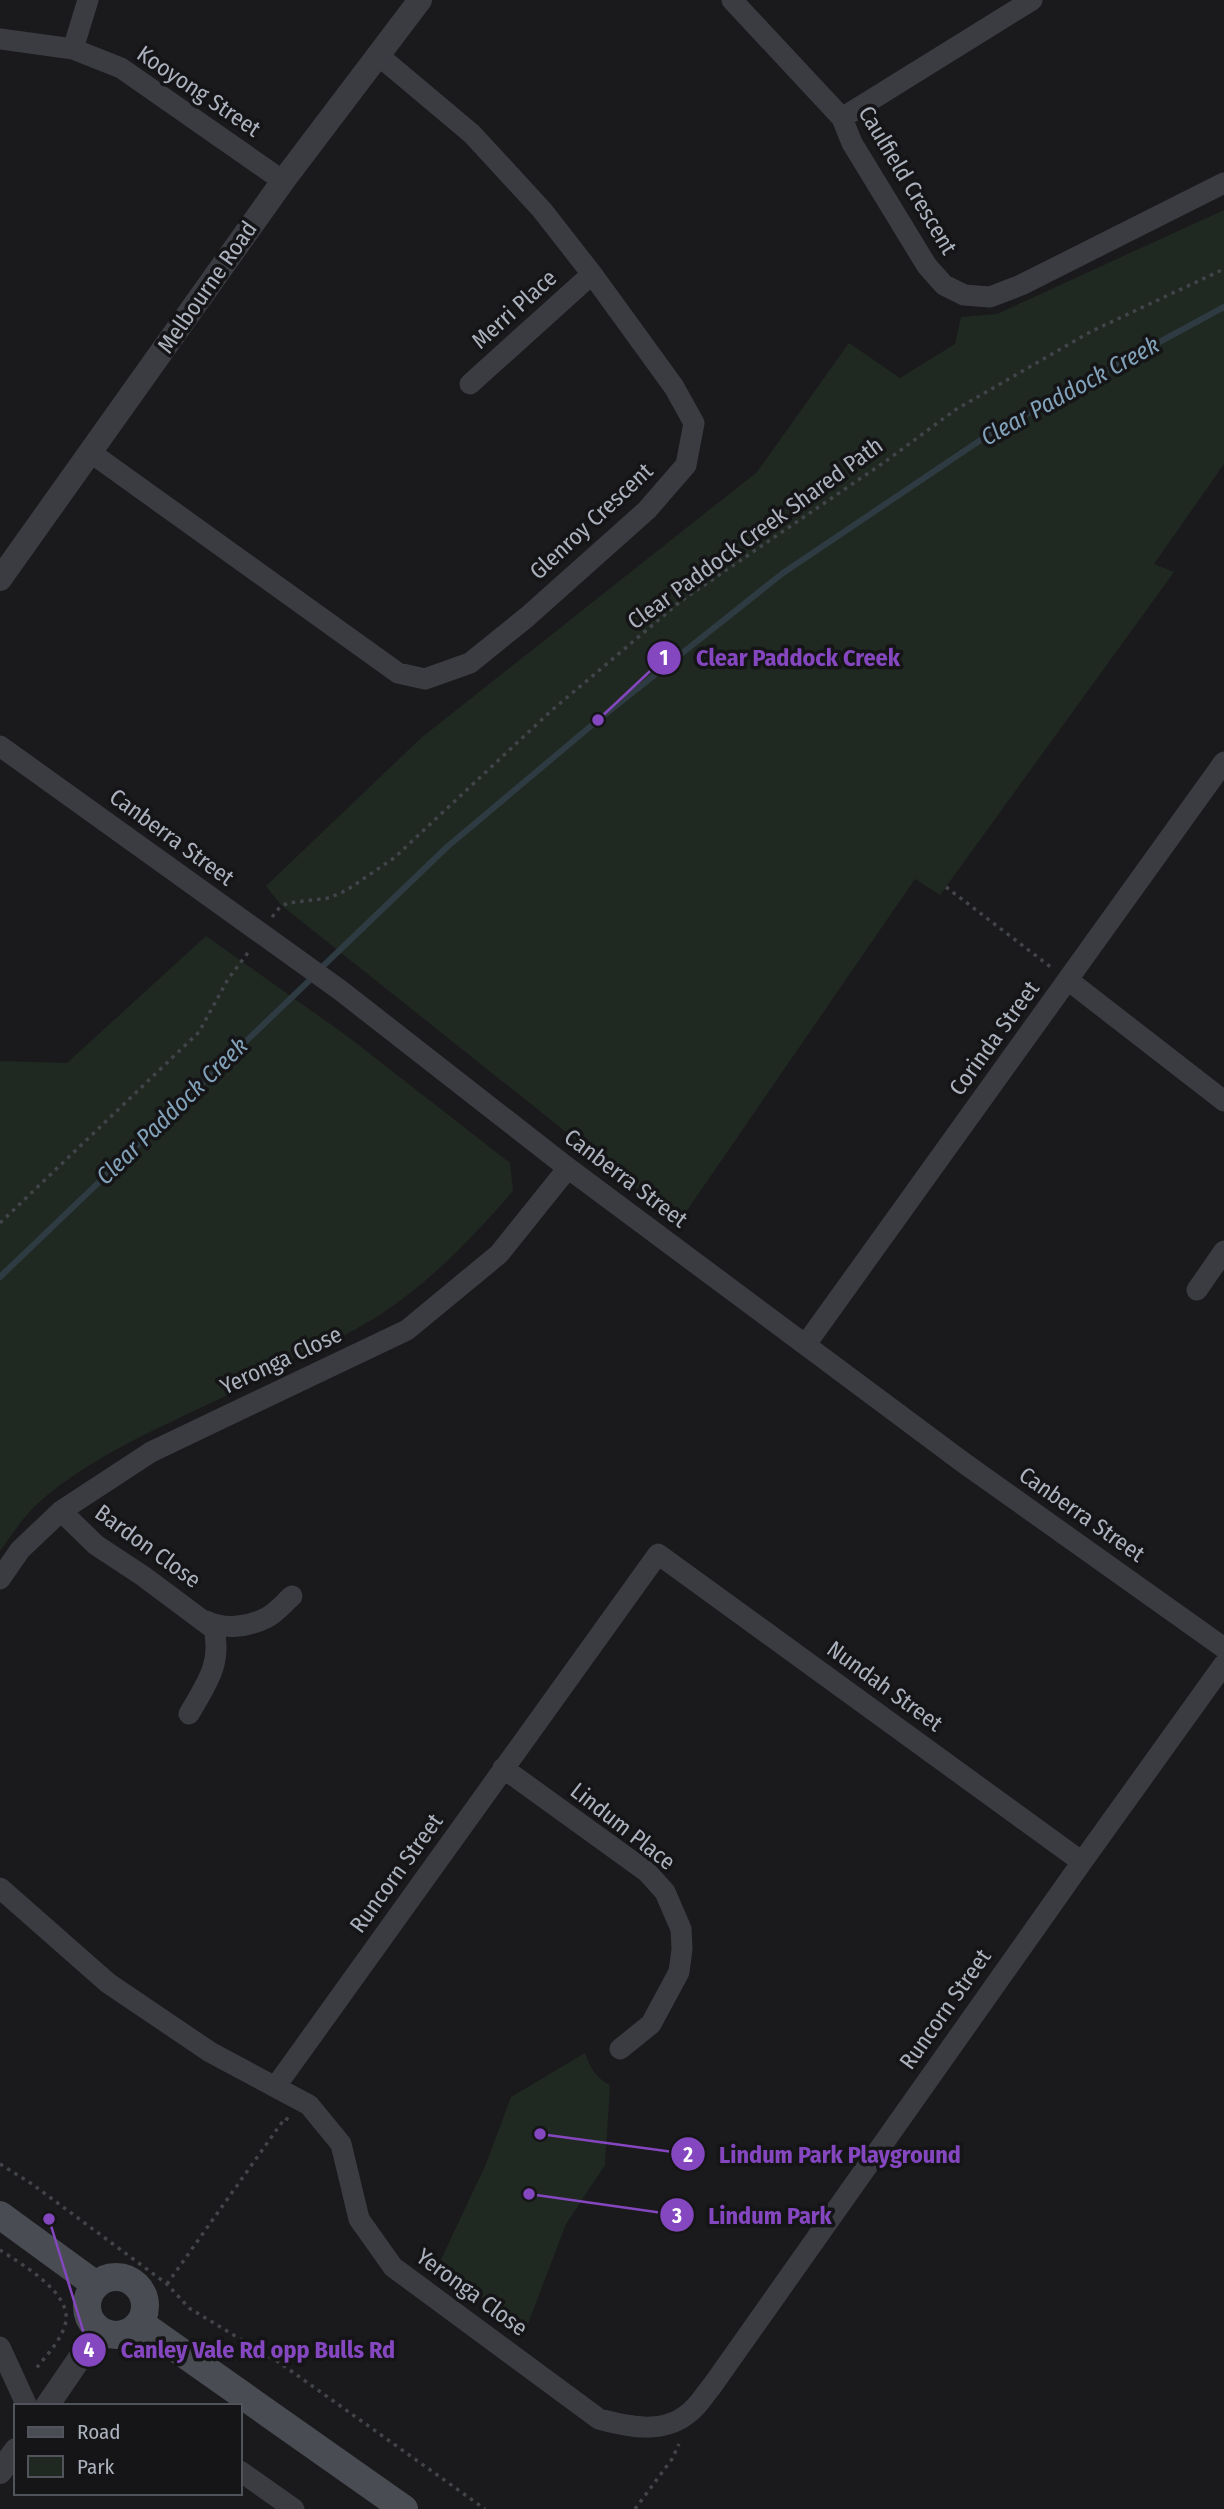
<svg xmlns="http://www.w3.org/2000/svg" width="1224" height="2509" viewBox="0 0 1224 2509" font-family="'Fira Sans Condensed',sans-serif">
<style>
.green{fill:#202921}
.lines{fill:none;stroke-linecap:round;stroke-linejoin:round}
.stream{stroke:#2f3b42;stroke-width:6}
.path{stroke:#414449;stroke-width:3.5;stroke-dasharray:3.5 5;stroke-linecap:butt}
.minor{stroke:#3b3c42;stroke-width:21}
.tertiary{stroke:#3b3c42;stroke-width:24}
.secondary{stroke:#494c52;stroke-width:28}
.labels{text-anchor:middle;dominant-baseline:central;stroke-width:7;stroke-linejoin:round;paint-order:stroke}
.street-label{font-size:23px;fill:#acb2bd;stroke:#151518}
.water-label{font-size:24px;font-style:italic;fill:#82a2b9;stroke:#151518}
.leader{fill:none;stroke:#8547bf;stroke-width:2.5}
.callout-dot{fill:#8547bf;stroke:#151518;stroke-width:2.5}
.mark-label{font-size:21px;text-anchor:middle;font-weight:bold;fill:#fff}
.callout-label{font-size:24px;text-anchor:middle;font-weight:bold;fill:#8547bf;stroke:#151518;stroke-width:7;stroke-linejoin:round;paint-order:stroke}
</style>
<rect width="100%" height="100%" fill="#1a1a1d"/>
<path class="green" d="M1224 210V464L1154 564 1174 572 940 895 915 879 679 1222 281 905 266 886 421 738 757 472 849 343 900 378 955 344 961 317 997 314Z
M206 936 347 1036 510 1163 513 1191C470 1240 427 1286 370 1321 325 1348 273 1367 224 1388L230 1394C165 1425 92 1455 37 1504 23 1517 12 1535 0 1551V1061L67 1063Z
M585 2053C590 2068 596 2078 610 2085L605 2165 566 2224 526 2329 438 2266 486 2164 511 2097Z"/>
<g class="lines">
<path class="stream" d="M320 969 447 847 598 720 783 573 988 435 1224 307
M0 1277 313 977"/>
<path class="path" d="M946 887 1052 968
M272 917 280 907 288 903 329 898 347 890 394 858 551 711 681 601 886 461 955 410 1092 331 1224 269
M0 1223 199 1032 228 979 250 950
M0 2164 32 2184 167 2284 189 2308 280 2363 485 2509
M0 2250C21 2264 75 2294 65 2325 60 2342 45 2357 34 2371
M167 2284 285 2118 289 2120
M635 2509 672 2459 679 2444"/>
<path class="minor" d="M732 0 842 118 852 143 927 266 944 285 964 295 990 297 1021 285 1224 183
M0 39 73 49 121 68 283 181
M73 49 88 0
M842 118 1032 0
M470 384 592 274
M90 452 398 673 425 679 470 663 527 617 647 510 686 465 694 423 674 387 592 274 542 210 472 134 378 55
M0 746 340 990 568 1168 964 1463 1224 1648
M1068 980 1224 1101
M1197 1290 1224 1251
M806 1344 1224 762
M61 1511 96 1545 143 1576 214 1629C222 1665 206 1684 189 1714
M0 1579 20 1550 61 1511 151 1452 407 1330 499 1254 568 1168
M206 1621C225 1630 248 1627 266 1618 276 1613 284 1603 292 1596
M503 1768 647 1872 665 1892 681 1929 682 1949 679 1972 651 2024 620 2049
M0 1888 108 1983 210 2052 309 2105 341 2144 359 2219 393 2267 599 2419C629 2427 664 2435 690 2412 699 2405 705 2394 712 2386L1082 1862 1224 1664
M276 2086 658 1554 1082 1862
M0 2347 27 2406
M240 2471 294 2509"/>
<path class="tertiary" d="M0 579 283 181 420 0
M47 2406 99 2330
M0 2472 16 2450"/>
<path class="secondary" d="M0 2215 96 2285
M87 2306a29 29 0 1 1 58 0a29 29 0 1 1-58 0Z
M140 2323 404 2509"/>
</g>
<g class="labels">
<g class="street-label">
<text transform="translate(199 91) rotate(34)">Kooyong Street</text>
<text transform="translate(908 180) rotate(59)">Caulfield Crescent</text>
<text transform="translate(207 287) rotate(-55)">Melbourne Road</text>
<text transform="translate(514 309) rotate(-42)">Merri Place</text>
<text transform="translate(591 521) rotate(-43)">Glenroy Crescent</text>
<text transform="translate(755 533) rotate(-36)">Clear Paddock Creek Shared Path</text>
<text transform="translate(172 837) rotate(36)">Canberra Street</text>
<text transform="translate(994 1038) rotate(-54)">Corinda Street</text>
<text transform="translate(626 1178) rotate(37)">Canberra Street</text>
<text transform="translate(281 1360) rotate(-25)">Yeronga Close</text>
<text transform="translate(1082 1514) rotate(35)">Canberra Street</text>
<text transform="translate(148 1546) rotate(36)">Bardon Close</text>
<text transform="translate(885 1686) rotate(36)">Nundah Street</text>
<text transform="translate(623 1826) rotate(38)">Lindum Place</text>
<text transform="translate(396 1873) rotate(-54)">Runcorn Street</text>
<text transform="translate(945 2009) rotate(-55)">Runcorn Street</text>
<text transform="translate(472 2292) rotate(36)">Yeronga Close</text>
</g>
<g class="water-label">
<text transform="translate(1070 391) rotate(-29)">Clear Paddock Creek</text>
<text transform="translate(172 1111) rotate(-44)">Clear Paddock Creek</text>
</g>
</g>
<path class="leader" d="M598 720L664 658M540 2134L688 2154M529 2194L677 2215M49 2219L89 2350"/>
<g class="callout-dot">
<circle cx="598" cy="720" r="7"/>
<circle cx="540" cy="2134" r="7"/>
<circle cx="529" cy="2194" r="7"/>
<circle cx="49" cy="2219" r="7"/>
<circle cx="664" cy="658" r="18"/>
<circle cx="688" cy="2154" r="18"/>
<circle cx="677" cy="2215" r="18"/>
<circle cx="89" cy="2350" r="18"/>
</g>
<g class="mark-label">
<text x="664" y="665">1</text>
<text x="688" y="2162">2</text>
<text x="677" y="2223">3</text>
<text x="89" y="2357">4</text>
</g>
<g class="callout-label">
<text x="798" y="666">Clear Paddock Creek</text>
<text x="840" y="2163">Lindum Park Playground</text>
<text x="770" y="2224">Lindum Park</text>
<text x="258" y="2358">Canley Vale Rd opp Bulls Rd</text>
</g>
<rect x="14" y="2404" width="228" height="91" fill="#151518" stroke="#51545a" stroke-width="2"/>
<rect x="28" y="2427" width="35" height="10" fill="#494c52" stroke="#51545a" stroke-width="2"/>
<text x="77" y="2439" font-size="21" fill="#acb2bd">Road</text>
<rect x="28" y="2456" width="35" height="21" fill="#202921" stroke="#51545a" stroke-width="2"/>
<text x="77" y="2474" font-size="21" fill="#acb2bd">Park</text>
</svg>
